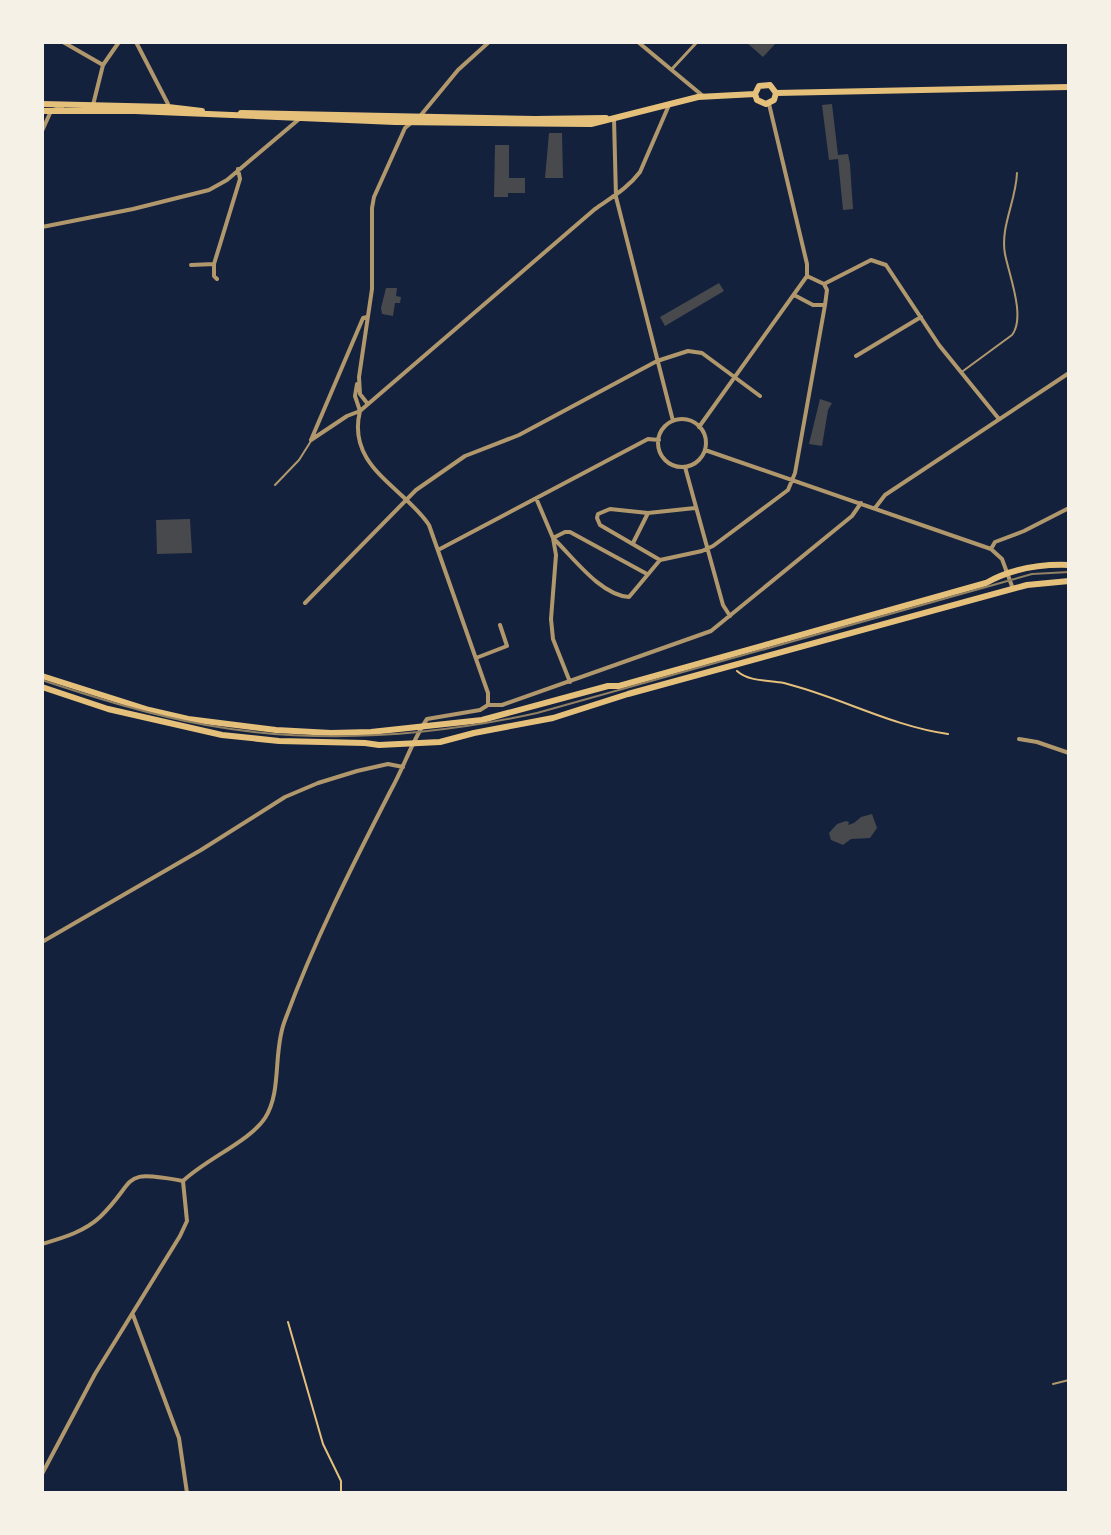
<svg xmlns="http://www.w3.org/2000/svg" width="1111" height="1535" viewBox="0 0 1111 1535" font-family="Figtree,sans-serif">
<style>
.building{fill:#48494c}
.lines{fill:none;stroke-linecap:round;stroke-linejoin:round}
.path{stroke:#e5c07b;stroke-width:2}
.service{stroke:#b1986c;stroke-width:2}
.pedestrian{stroke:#b1986c;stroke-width:3}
.minor{stroke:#b1986c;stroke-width:4}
.secondary{stroke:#e5c07b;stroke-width:6}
.tram{stroke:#918062;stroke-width:2}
</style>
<rect width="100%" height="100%" fill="#14213d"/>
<path class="building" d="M746 42H777L763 57Z
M832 104 838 155 848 154 850 164 853 209 843 210 838 159 829 160 822 105Z
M549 133H562L563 178H545Z
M495 145H509V178H525V193H508V197H494Z
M719 283 724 291 665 326 660 317Z
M386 288H397L396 296 401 297 400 303H395L393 316 382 314 381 308Z
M820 399 832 403 828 410 822 446 809 444Z
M190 519 192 553 157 554 156 520Z
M872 814 877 828 870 838 851 839 843 845 831 840 829 833 837 824 846 821 849 822 848 825 854 823 861 817Z"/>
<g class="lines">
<path class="path" d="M737 671C749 682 769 680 784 683 840 697 891 726 948 734
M288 1322 323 1444 341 1481V1493"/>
<path class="service" d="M963 371 1012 335C1026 317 1009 275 1005 254 1000 227 1016 201 1017 173
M275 485 299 460 311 441
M1053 1384 1069 1380"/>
<path class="pedestrian" d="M672 69 697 42"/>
<path class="minor" d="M63 42 103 65
M136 42 168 104 167 108
M638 42 703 96
M93 105 103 65 119 42
M421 115 458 70 489 42
M614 119 616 197 673 421
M42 131 51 111 62 107
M42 227 133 209 209 190 227 180 298 120
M191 265 214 264
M217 279 214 276V264L240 179 238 169
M824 284 871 260 886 265 939 345 999 419
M796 296 813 305H825L827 290 824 284 807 276
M856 356 921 317
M367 403 360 394 359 377 372 289V208L374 197 405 128 411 123
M658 443a24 24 0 1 1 48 0a24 24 0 1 1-48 0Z
M699 427 807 276V264L769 104
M311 440 363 318 367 317
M311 440 347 416 360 411 355 396 357 384
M705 450 991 549 1002 559 1013 589
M685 467 723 605 730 616
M536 498 553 538 556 555 551 619 553 639 570 682
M875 508 885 495 1069 373
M633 543 648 513
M991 549 995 542 1024 531 1069 508
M438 550 648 439 659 440
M660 560 600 525 597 518 598 514 610 509 648 513 695 508
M647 574 570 532H565L553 538C573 557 600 595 629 597L660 560 702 551 713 546 788 490 795 473 825 305
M305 603 416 490 465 456 519 435 657 361 688 351 702 353 760 396
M476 658 507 646 500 625
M488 705V693L429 525C404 487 346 467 360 411L595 209C612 197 628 188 640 172L669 105
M1019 739 1037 742 1069 753
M42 942 201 850 285 797 318 783 357 771 388 764 403 767
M183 1181C206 1159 250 1141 265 1118 282 1091 273 1054 284 1023 313 943 352 866 391 790 404 767 412 741 427 719L480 710 488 705H502L711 631 852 516 861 503
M42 1244C62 1238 84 1232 100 1217 139 1179 118 1169 183 1181
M133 1315 179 1438 187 1493
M42 1474 95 1374 180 1236 187 1221 183 1181"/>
<path class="secondary" d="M776 93 1069 87
M755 94 757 100 766 104 774 100 776 93
M755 94 759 86 770 85 776 93
M42 104 168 107 202 111
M42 111H135L395 122 591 124 698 97 755 94
M241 113 535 119 606 118
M42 676 149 710 188 719 276 730 331 733 371 732 482 720 608 686H619L986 583C1011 569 1040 564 1069 565
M42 687 108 709 222 735 279 741 365 743 379 745 440 742 474 733 553 718 628 694 1027 585 1069 581"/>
<path class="tram" d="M42 680C96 698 150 715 206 725 317 745 428 737 537 713L1011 580 1032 574 1069 572"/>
</g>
<rect width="1111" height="1535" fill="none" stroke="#f6f1e7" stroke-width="88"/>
</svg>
